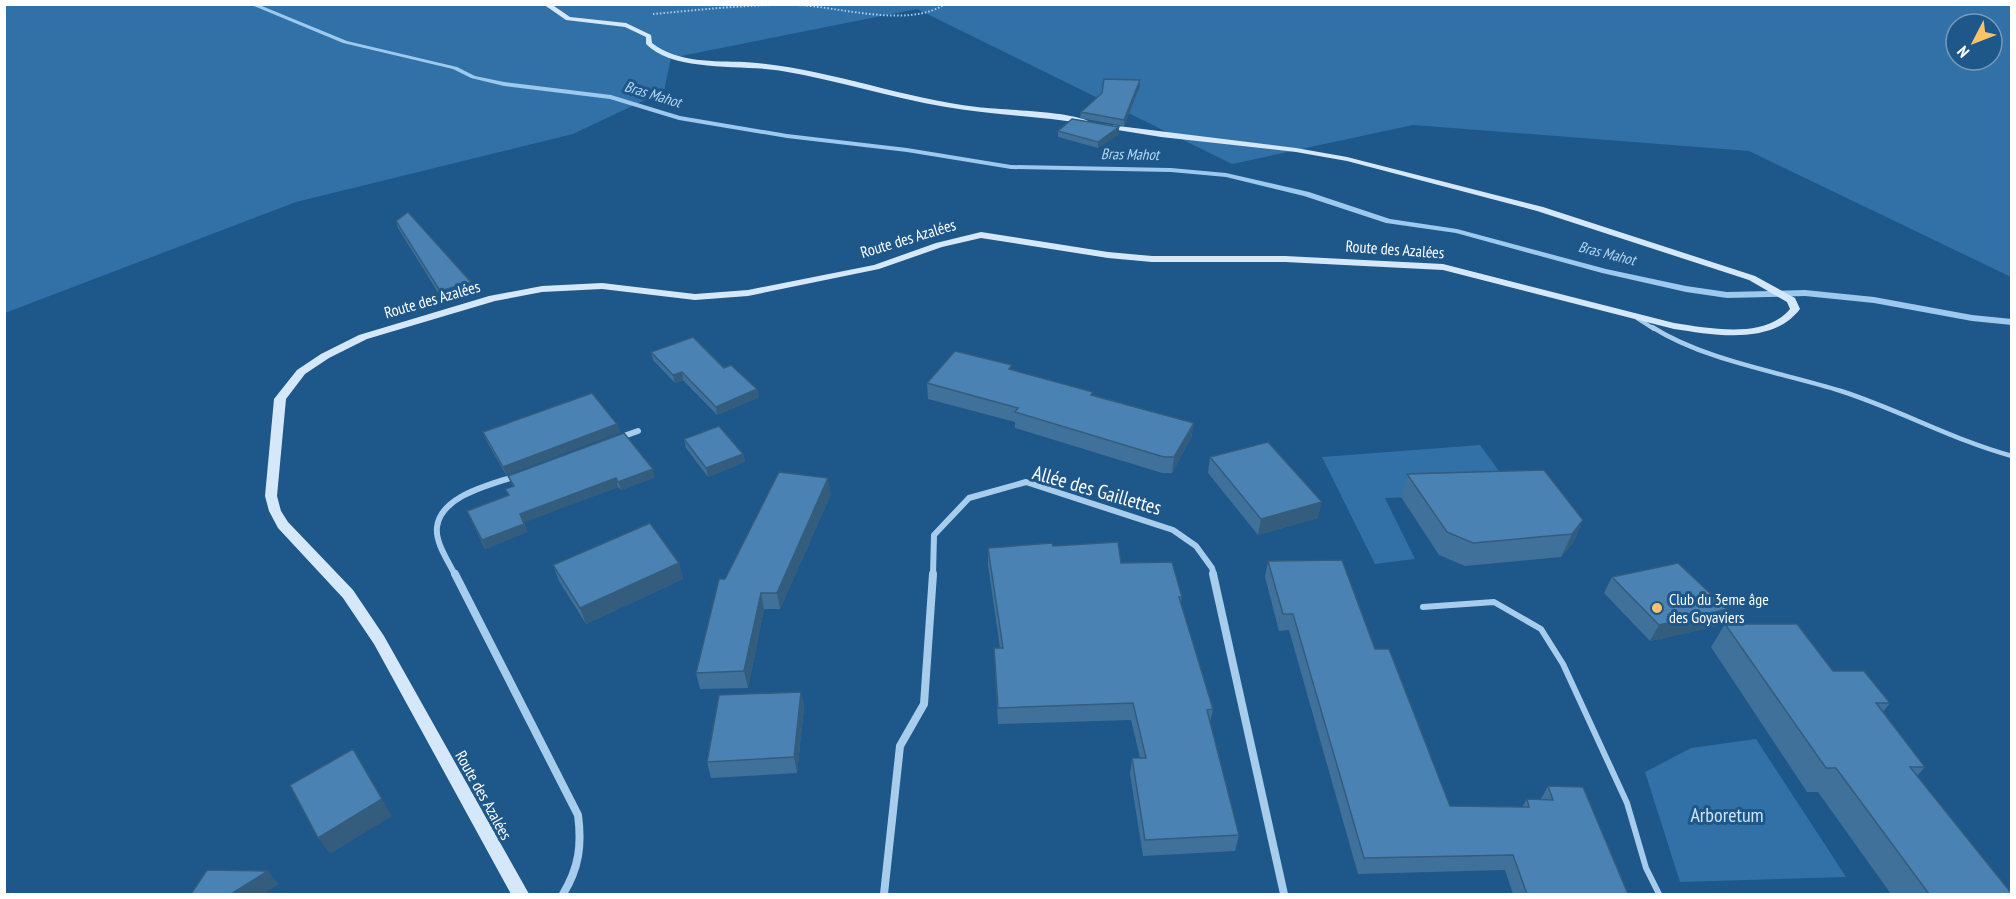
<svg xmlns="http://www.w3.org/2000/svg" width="2016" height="899" viewBox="0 0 2016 899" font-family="'PT Sans Narrow',sans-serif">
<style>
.green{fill:#3171a7;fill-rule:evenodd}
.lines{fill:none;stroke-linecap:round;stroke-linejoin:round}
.stream{fill:#9cc9ed;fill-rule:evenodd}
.path{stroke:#a8cdec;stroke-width:2;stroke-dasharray:1.5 2;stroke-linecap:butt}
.service-far2{stroke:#a8cdec;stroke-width:4}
.service-far1{stroke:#a8cdec;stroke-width:4.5}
.service{stroke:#a8cdec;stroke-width:6}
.minor-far1{stroke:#a8cdec;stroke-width:6}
.minor{stroke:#a8cdec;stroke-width:8}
.secondary{fill:#d4e8f9;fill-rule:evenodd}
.wall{fill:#40719a}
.shaded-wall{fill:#345c7d}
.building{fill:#4a83b3;stroke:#345c7d;stroke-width:1.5}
.poi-dot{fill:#fbc267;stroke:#1e5789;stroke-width:2}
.labels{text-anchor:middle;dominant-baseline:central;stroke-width:6;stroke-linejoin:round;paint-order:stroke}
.far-water-label{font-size:15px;font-style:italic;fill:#b4d7f3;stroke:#1e5789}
.street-label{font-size:16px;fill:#fff;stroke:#1e5789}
.poi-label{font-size:16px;fill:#fff;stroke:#1e5789;text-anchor:start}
.near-street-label{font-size:20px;fill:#fff;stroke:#1e5789}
.near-park-label{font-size:20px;fill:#cee5f8;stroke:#1e5789}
</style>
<rect width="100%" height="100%" fill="#1e5789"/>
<path class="green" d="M5 5H2011V277L1749 151 1413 125 1232 164 917 9 671 58 664 91 573 134 296 202 5 313ZM1956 24H1992V60H1956Z
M1480 445 1515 493 1385 498 1415 559 1375 564 1322 457Z
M1756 739 1846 877 1680 882 1645 772 1691 748Z"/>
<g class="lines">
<path class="stream" d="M249 4H257L347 41 457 67 475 76 504 82 611 95 680 116 787 134 907 148 1011 165 1171 168 1226 173 1309 192 1390 219 1457 229 1606 269 1686 286 1727 292 1805 290 1874 297 1972 315 2012 319V325L1972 321 1874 303 1805 296 1727 298 1686 292 1602 273 1456 233 1386 223 1304 196 1226 177 1171 172 1011 169 907 152 787 138 679 120 610 99 504 86 471 78 453 69 343 43Z"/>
<path class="path" d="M653 14C700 10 748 4 796 5 838 6 908 29 945 4"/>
<path class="service-far2" d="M1637 318 1654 329"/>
<path class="service-far1" d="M1652 327C1706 361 1780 372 1841 391 1900 410 1953 440 2012 456"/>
<path class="service" d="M1423 607 1494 602 1541 629 1563 664 1627 803 1646 868 1659 894"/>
<path class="minor-far1" d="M621 437 638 431
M455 575C449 562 435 543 437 527 441 495 491 485 516 476
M933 575 934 535 969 498 1026 482 1173 530 1196 546 1212 568 1214 575"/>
<path class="minor" d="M455 574 578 815C582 845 579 868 563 894
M1213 574 1284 894
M884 894 900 746 924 704 933 574"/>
<path class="secondary" d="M543 4H551L570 17 626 23 651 35 652 43C677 63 715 61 744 62 824 67 899 98 977 107 1002 110 1072 111 1090 122L1086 124C1040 116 992 115 946 107 891 98 837 80 782 71 743 64 674 73 646 44V37L625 27 566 20Z
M1102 124 1296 148 1347 157 1543 207 1755 276 1795 298 1800 309C1772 346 1714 335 1674 329L1443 270 1285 262H1152L1108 258 981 238 942 247 879 269 748 296 695 300 602 289 542 292 495 301 367 339 329 358 305 374 286 399 277 496 281 511 288 522 353 590 384 636 529 894H511L374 644 343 598 278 528 269 511 265 496 274 399 297 370 321 354 359 335 489 296 542 286 602 283 695 294 748 290 874 265 936 243 981 232 1108 252 1152 256H1285L1443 264 1674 323C1709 328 1764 340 1790 309L1787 302 1749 280 1537 211 1347 161 1296 152 1161 137 1105 128H1102Z"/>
</g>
<path class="wall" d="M1140 80V86L1124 126 1080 118 1081 112Z
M1119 127V134L1098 148 1058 137V131Z
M396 221 474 289 442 299 398 228Z
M651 352 724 368 757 389 759 397 717 415 683 380 675 383 653 360Z
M1012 370 1093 395 1194 423 1191 438 1172 473H1162L1015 428V422L928 399 927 383Z
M617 424 620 432 506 475 486 440 483 432Z
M684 439 743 454 745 462 708 477 686 448Z
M1210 457 1318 518 1258 535 1208 473Z
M1407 474 1583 520 1573 543 1561 557 1465 566 1439 555 1401 497Z
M508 476 655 477 621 490 618 487 524 522 527 532 485 549 467 511 508 495 505 489 513 486Z
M831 494 780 609H764L748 688 700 689 696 673 725 579Z
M1053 546 1121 563 1182 597 1181 603 1213 709 1210 722 1239 835 1235 851 1143 856 1130 774 1132 758H1140L1131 720 998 724 994 648H1000L988 565V548Z
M1268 561 1375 649 1450 806 1522 807 1527 799H1541L1548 786 1628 894H1513L1505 870 1358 874 1289 630 1279 631 1265 577Z
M679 563 683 579 586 624 559 581 553 565Z
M1612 577 1717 626 1650 641 1604 593Z
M1725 624 1833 671 1890 703 1883 712 1925 767 1917 776 2012 894H1891L1818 792H1807L1711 647Z
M801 692 804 707 797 773 711 778 707 762Z"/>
<path class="shaded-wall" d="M1140 80V86L1124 126V120Z
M1119 127V134L1098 148V142Z
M471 282 474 289 442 299 440 291Z
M682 372 683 380 675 383 673 375Z
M757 389 759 397 717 415 716 407Z
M1194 423 1191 438 1172 473 1174 457Z
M617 424 620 432 506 475 503 467Z
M743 454 745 462 708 477 706 468Z
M653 469 655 477 621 490 618 482Z
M616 478 618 487 523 523 520 514Z
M828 478 831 494 780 609 777 593Z
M1322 502 1318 518 1258 535 1261 519Z
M1583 520 1573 543 1561 557 1572 534Z
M524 524 527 532 485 549 482 540Z
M679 563 683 579 586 624 580 608Z
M761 593 764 609 748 688 744 671Z
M1727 609 1717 626 1650 641 1659 625Z
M801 692 804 707 797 773 794 757Z
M353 749 392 816 330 854 318 838Z
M268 871 279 884 263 894 234 892Z"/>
<path class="building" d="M1104 79 1140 80 1124 120 1081 112 1102 93Z
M1072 119 1119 127 1098 142 1058 131Z
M408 212 471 282 440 291 396 221Z
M693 337 724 368 731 365 757 389 716 407 682 372 673 375 651 352Z
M955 351 1012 365 1009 369 1093 392 1091 395 1194 423 1174 457H1164L1015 412 1018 408 927 383Z
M592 393 617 424 503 467 483 432Z
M719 426 743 454 706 468 684 439Z
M624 433 653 469 618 482 616 478 520 514 524 524 482 540 467 511 509 495 505 489 514 486 508 476Z
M1268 442 1322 502 1261 519 1210 457Z
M1544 470 1583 520 1572 534 1473 543 1447 532 1407 474Z
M779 472 828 478 777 593H761L744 671 696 673 719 579H725Z
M650 523 679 563 580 608 553 565Z
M1118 542 1121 563 1172 562 1182 597H1179L1213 709 1207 710 1239 835 1145 840 1132 758H1146L1133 703 998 708 994 648H1003L988 548 1052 543 1053 546Z
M1342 560 1375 649H1389L1450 806 1529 807 1527 799 1553 800 1548 786 1583 787 1628 894H1527L1513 855 1364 858 1293 614H1283L1268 561Z
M1678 563 1727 609 1659 625 1612 577Z
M1725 624H1797L1833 671H1864L1890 703H1876L1925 767H1910L2012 894H1929L1836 768H1826Z
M801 692 794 757 707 762 719 695Z
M353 749 382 799 318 838 290 785Z
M207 870 268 871 234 892 291 894H191Z"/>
<circle class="poi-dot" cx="1657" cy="608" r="6"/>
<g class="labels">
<g class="far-water-label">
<text transform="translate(653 94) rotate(17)">Bras Mahot</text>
<text transform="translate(1130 154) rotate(1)">Bras Mahot</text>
<text transform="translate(1607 253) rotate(14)">Bras Mahot</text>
</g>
<g class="street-label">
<text transform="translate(908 238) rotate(-17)">Route des Azalées</text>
<text transform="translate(1395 249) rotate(4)">Route des Azalées</text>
<text transform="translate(432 299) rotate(-16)">Route des Azalées</text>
<text transform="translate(484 795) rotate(61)">Route des Azalées</text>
</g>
<g class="poi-label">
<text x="1669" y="599">Club du 3eme âge<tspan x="1669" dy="18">des Goyaviers</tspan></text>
</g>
<g class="near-street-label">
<text transform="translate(1097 490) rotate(16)">Allée des Gaillettes</text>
</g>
<g class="near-park-label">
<text x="1727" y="815">Arboretum</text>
</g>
</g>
<rect width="2016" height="899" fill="none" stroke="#ffffff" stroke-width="12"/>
<g transform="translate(1974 42) rotate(228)"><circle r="28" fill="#1e5789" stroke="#789ab8" stroke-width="1.5"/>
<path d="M0-4.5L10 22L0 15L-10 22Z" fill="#fbc267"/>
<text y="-9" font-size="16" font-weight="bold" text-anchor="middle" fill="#ffffff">N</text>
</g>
</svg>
